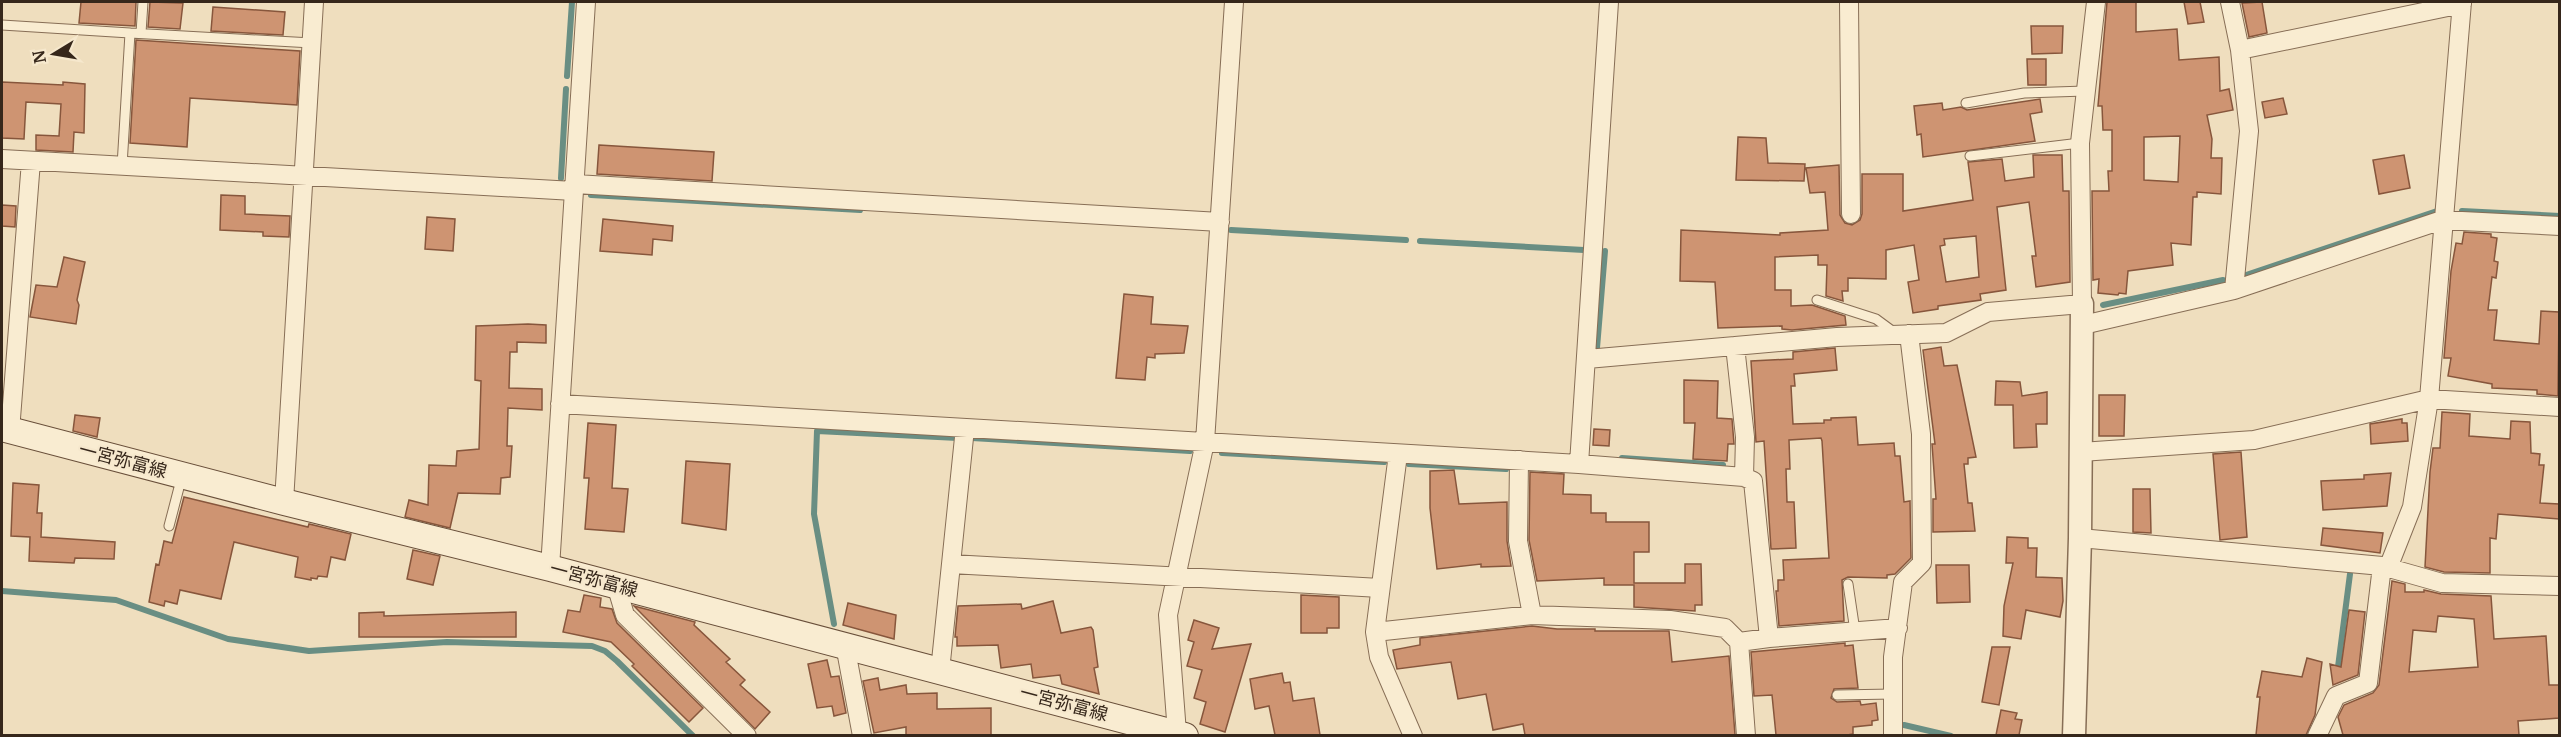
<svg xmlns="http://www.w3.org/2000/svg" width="2561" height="737" viewBox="0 0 2561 737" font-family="Merriweather,'Noto Sans JP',serif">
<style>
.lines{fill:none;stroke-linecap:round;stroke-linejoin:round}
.stream{stroke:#698e83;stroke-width:6}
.building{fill:#ce9472;stroke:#87563c;stroke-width:1.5;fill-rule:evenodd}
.service-casing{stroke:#876e56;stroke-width:11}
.minor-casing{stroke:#876e56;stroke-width:20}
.tertiary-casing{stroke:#876e56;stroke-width:25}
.secondary-casing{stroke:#694f3a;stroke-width:28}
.service{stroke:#f9ecd1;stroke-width:9}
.minor{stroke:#f9ecd1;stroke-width:18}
.tertiary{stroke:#f9ecd1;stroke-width:22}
.secondary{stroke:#f9ecd1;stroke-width:26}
.labels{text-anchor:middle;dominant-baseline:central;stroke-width:4.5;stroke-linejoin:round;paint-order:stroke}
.street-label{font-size:18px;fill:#36271b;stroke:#f6e8cd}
</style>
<rect width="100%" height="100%" fill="#efdebe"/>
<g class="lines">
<path class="stream" d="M567 76 572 2
M561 178 566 89
M591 195 860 210
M2462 211 2560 216
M1231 230 1406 240
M1420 241 1584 250
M2246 275 2440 210
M2103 305 2223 280
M1597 348 1605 251
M972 438 1190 451
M1222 453 1384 462
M1622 458 1723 465
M1409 464 1506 469
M2 591 116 600 228 639 309 651 447 642 592 646 605 651 617 661 693 736
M834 624 814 514 817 431 958 438
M2338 667 2350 574
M1904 725 1951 736"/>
</g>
<path class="building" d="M81 2H136L135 26 79 23Z
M150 2 183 3 180 29 148 27Z
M2107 2H2136V32L2177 29 2179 60 2219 57 2220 91 2229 89 2233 110 2207 115 2212 139 2211 158H2222L2221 194 2197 192V197H2193L2191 245 2171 243 2173 265 2128 271 2126 294 2119 293 2118 295 2098 293 2099 279 2093 280 2092 191H2109L2108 171H2112V130H2103L2102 106H2098ZM2180 136 2178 182 2144 180V137Z
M2184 2H2200L2204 22 2188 24Z
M2262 2 2267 33 2249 37 2242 3Z
M213 7 285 12 283 35 211 31Z
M2031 26H2063L2062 53 2032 54Z
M136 40 300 51 297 105 190 98 187 147 130 143Z
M2027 59H2046V85H2028Z
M2 82 63 85V82L85 84 84 133 74 132 73 152 36 150V135L59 136 61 104 26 102 24 139 2 138Z
M2283 98 2287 114 2265 118 2262 102Z
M2040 99 2042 112 2030 114 2035 141 1923 157 1921 134 1917 135 1914 106 1942 103 1943 110 1961 107 1967 110Z
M1738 137 1766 138 1768 163 1805 164 1804 181 1736 180Z
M599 145 714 152 712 181 597 174Z
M2033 155H2062L2063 191H2069L2070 282 2036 287 2032 256H2036L2029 202 1997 207 2006 290 1980 294 1981 300 1938 306V309L1913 313 1908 282 1919 280 1914 245 1886 250V279L1848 278V291H1842L1843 301 1826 296 1827 265H1818V255L1775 257V290H1791V306L1812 305 1845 316 1846 325 1792 330 1782 329V326L1718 328 1715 282 1680 281 1681 230 1780 235V233L1828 230 1825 192 1810 193 1806 168 1839 165 1840 215 1845 223 1852 225 1860 220 1862 214V174H1903V211L1973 200 1968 162 2002 159 2005 181 2034 177ZM1976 236 1979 277 1946 282 1940 246 1945 245 1944 239Z
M2404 155 2410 188 2379 194 2373 160Z
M221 195 245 196V214L290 216 289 237 263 236V232L220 230Z
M2 205 16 206 15 227 2 226Z
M427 217 455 219 453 251 425 249Z
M603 219 673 226 672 241 653 239 652 255 600 251Z
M2464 232 2491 234V237L2497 238 2494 261 2498 262 2496 278 2492 277 2488 310H2497L2494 340 2539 344 2541 311 2559 312 2558 396 2537 394V390L2492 388V384L2448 376 2451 358H2444L2451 271 2456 243 2462 244Z
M64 257 85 262 77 300 79 305 76 324 30 317 36 285 57 287Z
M1124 294 1153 297 1151 324 1188 326 1184 353 1155 354V358L1147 357 1145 380 1116 378Z
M528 324 546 325V343L517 342V352H510L509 388 542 389V410L508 408 507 446H512L510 477 501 478 500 494 458 493 450 528 405 517 409 500 428 505 429 465 456 466 457 451 479 449 481 381 475 380 476 326Z
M1941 347 1944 366 1957 365 1976 457 1968 458V464H1964L1968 503H1972L1975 531 1933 532V499H1936L1932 444H1935L1923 350Z
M1835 348 1837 370 1794 374 1795 386H1791L1793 424 1824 423V420H1831V418L1856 417 1858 445 1894 443 1895 456H1900L1904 502 1910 501 1911 558 1895 574 1887 575V578L1848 577 1842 580 1844 621 1779 626 1776 591H1778V580H1784L1783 560 1829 558 1822 441 1821 438 1789 440 1790 469H1786L1787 502H1794L1796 548 1771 549 1764 441 1756 442 1751 361 1793 359V352Z
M1684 380 1718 381 1717 418 1732 419 1734 444H1728L1727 461 1693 459 1695 423H1684Z
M1996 381 2020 382 2022 396 2047 392V424H2036L2037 447 2014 448 2013 405H1995Z
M2099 395H2125L2124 436H2099Z
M2442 412 2470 414 2469 436 2510 439 2511 421 2530 422 2531 453 2540 454 2539 465H2544L2540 503 2559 504V519L2498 514 2496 539 2490 538V573L2444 572 2425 567 2430 472 2433 448H2440Z
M75 415 100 418 97 437 73 431Z
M2402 419V423H2407L2408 441 2371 444 2370 424Z
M588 423 616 425 612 488 628 489 624 532 585 529 589 478H584Z
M1594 429 1610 430 1609 446 1593 445Z
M2241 452 2247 537 2220 540 2213 454Z
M686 461 730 464 726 530 682 523Z
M1454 470 1459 504 1507 502V541L1511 566 1481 567V564L1437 569 1430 508V471Z
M1530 472 1564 474 1563 494 1591 495V513H1606V522H1649V552H1634V583H1685V564H1701L1702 605H1695V611L1634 607V585H1604V578L1537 581 1529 540Z
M2391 473 2387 506 2323 510 2321 481 2364 479V475Z
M13 483 39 485 37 513H42L41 537 115 542 114 559 75 558 74 563 29 561 30 537 11 536Z
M2133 489H2150L2151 533 2133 532Z
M184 497 308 527 309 524 351 534 345 560 331 557 327 577 318 576 317 579 311 578V580L295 577 298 557 234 542 221 599 180 590 177 604 165 601 164 606 149 602 156 564 159 565 164 541 172 543Z
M2323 528 2383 533 2380 553 2321 545Z
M2007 537 2028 538V548H2037L2036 577 2062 578 2063 601 2060 617 2026 610 2021 639 2003 636 2004 606 2013 563H2006Z
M413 550 440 556 433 585 407 579Z
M1936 565H1969L1970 602 1937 603Z
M2392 581 2405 584V592H2424V590L2441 594 2491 596 2494 639 2546 636 2549 685H2559V718L2518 721 2519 735H2343L2338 717 2344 705 2373 693 2379 685ZM2438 616 2474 619 2478 667 2409 672 2413 630 2436 632Z
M584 595 601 598 600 607 612 609 617 623 703 708 689 722 632 666 634 664 611 642 563 632 568 610 580 612Z
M1301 595 1339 597V628H1327V633H1301Z
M1053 601 1061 633 1091 627 1093 630 1098 667 1094 668 1099 694 1062 684 1060 675 1033 678 1031 664 1001 668 998 645 957 646V637H955L958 606 1021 604 1022 609Z
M848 603 896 615 894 639 843 625Z
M634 606 695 622 694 625 730 659 726 662 745 680 740 685 770 712 755 729Z
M2349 610 2365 612 2358 675 2333 685 2330 664 2341 667Z
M384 612V616L516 612V637H359V613Z
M1194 620 1219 628 1212 649 1251 644 1225 732 1200 724 1206 702 1194 698 1202 670 1187 666 1194 642 1188 640Z
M1532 626 1557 629H1595V631H1669L1672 662 1729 656 1735 735H1525L1523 724 1493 730 1486 694 1458 699 1451 662 1397 669 1393 650 1420 645V638Z
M1845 643V646L1853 645 1858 688 1834 689 1831 698 1837 702 1860 701 1861 705 1876 703 1878 720 1872 721V725L1853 727V734L1847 735H1776L1772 695 1754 696 1751 652Z
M1992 647H2010L1999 705 1982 702Z
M2307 658 2322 662 2315 715 2306 735H2256L2260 697H2257L2262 671 2302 677Z
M827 660 831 677 839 676 846 713 834 716 832 706 817 708 808 664Z
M1282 673 1284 683 1290 682 1293 701 1314 698 1320 735H1275L1269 706 1255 709 1250 679Z
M878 678 880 690 906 685 907 694 937 693V709L991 708V735H906V727L874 733 863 681Z
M2001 710 2017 713 2015 719 2022 720 2019 735H1996Z"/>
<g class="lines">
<g class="service-casing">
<path id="service" d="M2 25 130 33
M141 33 143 2
M1966 103 2024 93 2085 91
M1970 156 2080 143
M122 166 130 33 312 43
M1817 300 1876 319 1895 333
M169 526 182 476
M1848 584 1855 631
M1837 695 1893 694"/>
</g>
<g class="minor-casing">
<path id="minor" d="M1849 2 1851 214
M2240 50 2462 4
M2 159 574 191
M575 184 1220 222
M2234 290 2442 220 2560 226
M2083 325 2234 290 2249 131 2240 50 2230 2
M1587 359 1837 337 1946 333 1988 312 2082 304 2080 143 2096 2
M560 404 1579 464 1609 2
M10 431 31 161
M2081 452 2254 440 2429 399 2560 407
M1398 454 1375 632 1379 657 1413 736
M1519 460 1518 541 1532 615
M1579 464 1744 477
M284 502 314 2
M2080 538 2382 566 2442 583 2560 586
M951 564 1380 588
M550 568 586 2
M2388 568 2412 507 2429 399 2462 2
M616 585 625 615 747 736
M1375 632 1532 615 1670 620 1725 628 1739 642 1769 638 1753 481 1744 477 1745 437 1735 346
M1769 638 1898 628
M1739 642 1746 736
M845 645 862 736
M940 671 965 428
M1177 733 1168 615 1205 442 1234 2
M1893 736V657L1903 582 1922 563 1921 434 1909 334
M2317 736 2336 696 2368 683 2382 566"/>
</g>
<g class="tertiary-casing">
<path id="tertiary" d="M2074 736 2080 538 2082 304"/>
</g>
<g class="secondary-casing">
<path id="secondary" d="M2 428 284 502 550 568 1185 736"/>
</g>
<use href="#service" class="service"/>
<use href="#minor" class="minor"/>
<use href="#tertiary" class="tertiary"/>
<use href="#secondary" class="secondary"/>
</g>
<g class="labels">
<g class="street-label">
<text transform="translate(123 460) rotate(15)">一宮弥富線</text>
<text transform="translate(594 579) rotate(15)">一宮弥富線</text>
<text transform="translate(1064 703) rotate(15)">一宮弥富線</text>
</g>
</g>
<rect width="2561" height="737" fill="none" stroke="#36271b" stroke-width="6"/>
<g transform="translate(54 54) rotate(259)" stroke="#f6e8cd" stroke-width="4.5" paint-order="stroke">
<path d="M0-4.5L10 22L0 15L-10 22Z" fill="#36271b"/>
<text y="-9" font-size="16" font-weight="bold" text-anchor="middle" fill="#36271b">N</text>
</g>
</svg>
